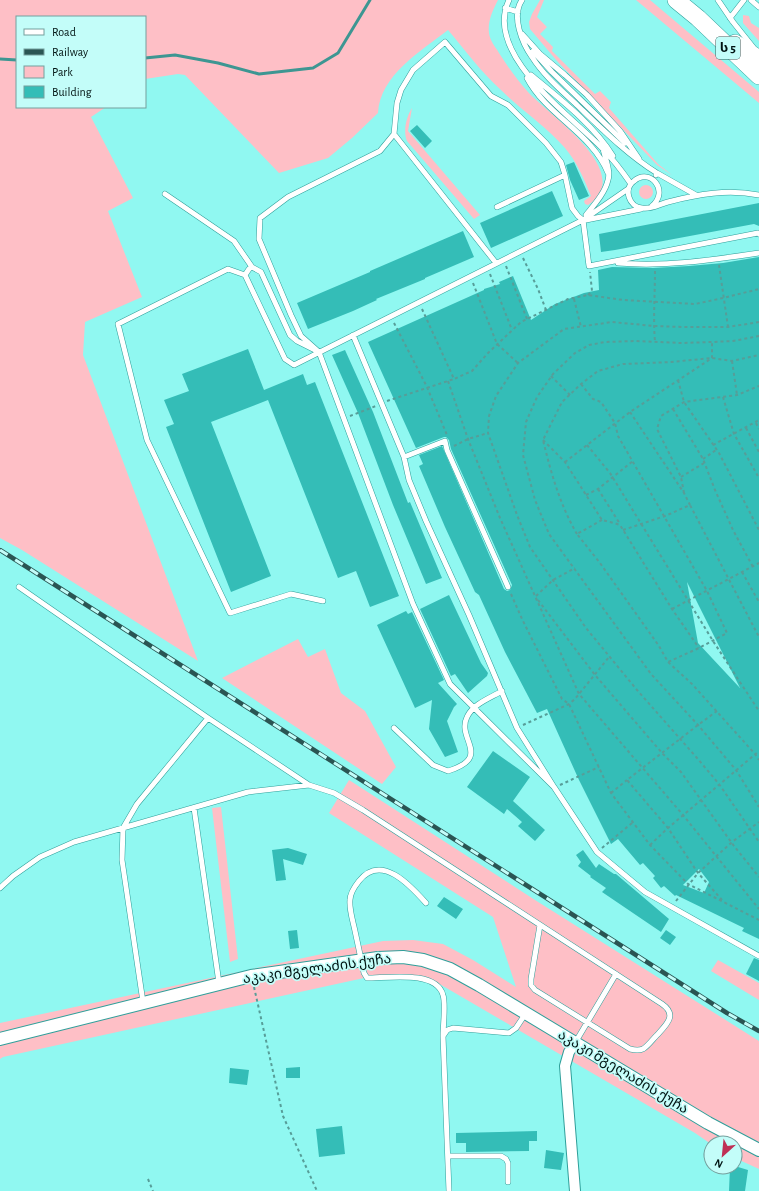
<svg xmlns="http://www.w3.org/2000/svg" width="759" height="1191" viewBox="0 0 759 1191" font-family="'Alegreya Sans','Noto Sans Georgian',sans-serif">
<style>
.green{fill:#febfc6}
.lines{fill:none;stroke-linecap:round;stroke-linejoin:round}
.stream{stroke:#3d9692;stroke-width:3}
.building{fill:#34bdb7;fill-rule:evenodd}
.service-casing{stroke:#2f9f9a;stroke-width:6}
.minor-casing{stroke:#2f9f9a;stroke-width:12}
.tertiary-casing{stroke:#2f9f9a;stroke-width:14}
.trunk-casing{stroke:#2f9f9a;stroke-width:18}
.path{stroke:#579d98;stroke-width:2;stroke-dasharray:3 3;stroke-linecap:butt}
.service{stroke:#fff;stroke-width:5}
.minor{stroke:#fff;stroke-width:10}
.tertiary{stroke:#fff;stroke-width:12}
.trunk{stroke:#fff;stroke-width:17}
.rail-casing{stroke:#2a5553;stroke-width:4.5}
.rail{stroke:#c3fdf9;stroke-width:3;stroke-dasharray:9;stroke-linecap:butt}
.labels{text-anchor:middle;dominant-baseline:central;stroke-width:3.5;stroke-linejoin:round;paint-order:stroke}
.shield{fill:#c3fdf9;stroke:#3a5957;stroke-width:1}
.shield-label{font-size:13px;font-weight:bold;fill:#001312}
.street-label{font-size:14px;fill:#001312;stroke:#c3fdf9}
</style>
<rect width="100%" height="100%" fill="#90f8f1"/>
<path class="green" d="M0 0H498C492 12 485 26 491 40 493 45 497 49 499 53 508 67 517 80 528 92 549 115 637 173 588 205L585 204 584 201 591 196C584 179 577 162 565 148 546 126 521 110 501 90 481 72 465 50 448 30 421 51 380 75 378 113L352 138 328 158 279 173 185 75 178 74 145 79V17H17V107H106L91 117 133 198 108 211 142 297 85 322 83 355 198 661 22 550 0 538Z
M540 0H544L537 17 547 27 540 34 553 47 552 51 595 94 600 91 611 102 609 108 658 164 672 175 657 165 557 61 530 29 529 22 532 14Z
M636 0H650L759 92V103Z
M743 15 749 16 751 23 759 28V41L743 23Z
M412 108 408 131 480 215 474 219 407 141C403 132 406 117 412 108Z
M639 192a7 7 0 1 1 14 0a7 7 0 1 1-14 0Z
M298 639 308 657 325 649 341 693 365 711 396 767 382 784 222 678Z
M349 780 535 900 759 1041V1169L735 1158V1143H711V1144L695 1133 431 979 410 975 364 978 3 1057 0 1059V1023L383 941 413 940 443 944 473 960 516 987 493 917 329 813Z
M221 807 238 959 230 962 212 808Z
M718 960 759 983V1000L711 971Z"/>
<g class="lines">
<path class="stream" d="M145 58 175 55 218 63 259 74 313 68 338 53 370 0
M0 59 17 60"/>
</g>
<path class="building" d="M417 125 432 141 425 148 410 131Z
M574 162 589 196 579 200 570 180 566 165Z
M552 191 563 216 491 248 480 223Z
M759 203V226L754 224 615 250 601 252 599 234Z
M463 231 474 257 425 278V279L376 299 377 300 353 311 308 329 297 303 370 272V271Z
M759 257V939L742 931 744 928 676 895 675 896 664 886 661 888 653 878 655 876 643 863 640 865 618 839 611 844 579 780 547 709 537 713 505 652 479 595 475 592 445 527 419 466 423 464 419 455 442 446 504 589 507 591 510 590 512 585 451 449 449 440 446 437H444L416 448 368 342 484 290V289L500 284 499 282 513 276 531 320 555 304 584 293 599 290 598 270 612 267 653 268 689 266 723 263ZM687 582 740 688 698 643ZM699 869 709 882 704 893 683 885Z
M248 349 264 390 303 374 307 385 315 382 399 596 370 607 356 571 338 578 268 400 211 422 271 576 231 592 166 427 174 424 164 400 189 391 182 374Z
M345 350 373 412 408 503 410 502 442 578 426 584 393 505 358 413 332 355Z
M449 595 481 663 488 673 487 676 468 693 455 674 451 676 420 609Z
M406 611 408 614 412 612 444 680 438 683 457 704 454 707 447 721 458 752 445 757 429 729 432 700 415 708 377 625Z
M493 751 530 777 513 801 545 830 535 841 518 826 522 822 507 809 504 814 467 787Z
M288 848 307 854 303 865 283 859 286 880 276 881 272 850Z
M583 850 596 868 599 864 614 874H616L669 919 661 932 602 892 606 888 590 877 591 876 578 866 581 862 576 855Z
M444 897 463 909 456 919 437 906Z
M297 930 299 948 290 949 288 931Z
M666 930 676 937 670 945 660 938Z
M754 958 759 960V981L746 974Z
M300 1067V1078H286V1068Z
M230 1068 249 1070 247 1085 229 1083Z
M342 1126 345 1154 319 1157 316 1129Z
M537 1131V1141H529V1151L466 1152V1143H456V1133Z
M546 1150 564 1153 561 1170 544 1168Z
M730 1167H738L748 1170 745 1191H729Z"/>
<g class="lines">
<g class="service-casing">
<path id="service" d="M509 0C483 54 570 115 602 148 613 159 622 171 631 184
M522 0C511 16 522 43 532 57 544 76 562 91 578 106 603 130 628 155 657 173
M718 0 733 22 753 47
M751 0 759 7
M505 8 518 12
M730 18 744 0
M522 34 540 54 565 75 587 95 620 131 639 159
M533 51 552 72 625 143
M531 75C560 99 593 124 613 156
M527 78C547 116 592 133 608 173
M394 134 496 263
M656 175 657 173 696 195
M165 194 234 241 252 267
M652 206C670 191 650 167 634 181 623 189 629 207 642 208 650 210 660 204 668 202 698 194 728 189 759 195
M497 207 565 175
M586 215C594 205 605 193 608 180 611 171 605 158 603 149
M586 220 641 209
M618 263C665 267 712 260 759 253
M245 275 249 269 252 267 261 272 290 335 297 341 315 350
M353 335 404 457 409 480 426 521 469 615 517 728 554 787 597 852 645 892 759 956
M404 457 445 441 447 450 508 587
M19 587 208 718 309 785
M323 601 291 594 230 613 147 440 118 324 228 269 245 275 285 359 294 365 583 220 628 189
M394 728 433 765 448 771C493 757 456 739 467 717 473 704 490 698 502 691
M554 787 450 684 413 604 319 352 301 336 291 315 259 239 260 218 288 197 380 151 394 134 397 103 401 90 413 70 445 42 491 96 508 105 546 143 561 162 565 175 572 208 578 216 583 220 589 266 758 233 759 234
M194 808 219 983
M0 888 13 876 40 857 74 842 248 792 309 785 334 793 363 810 662 1004C678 1015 666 1025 657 1035 653 1039 648 1046 643 1049 638 1051 634 1050 630 1049L535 990 531 985V979L540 925
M426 903C410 885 381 853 359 881 355 886 350 894 350 900 349 910 353 921 355 931 358 945 361 959 364 973L367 978C388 978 436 970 443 995 446 1004 443 1026 443 1036
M143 1002 122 860 123 828 137 804 208 718
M575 1043 616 974
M448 1156H501L506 1159 508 1163V1182
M449 1191 443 1036 447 1030 453 1028 509 1033 516 1028 526 1013"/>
</g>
<g class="minor-casing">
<path id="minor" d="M575 1043 569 1052 565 1066 575 1191"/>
</g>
<g class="tertiary-casing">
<path id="tertiary" d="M0 1039 251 976 378 958 403 957 423 960 450 969 479 985 708 1123 759 1150"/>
</g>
<g class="trunk-casing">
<path id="trunk" d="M676 0 698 18 759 76
M735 43 759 59"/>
</g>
<path class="path" d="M523 258 538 289 546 310
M719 265 728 327
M506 266 527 319
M655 271C655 294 653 318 655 342
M490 274 512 330
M473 283 497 344 518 363
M588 295 592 291 590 272
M574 299 581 327
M422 309 454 379 472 371 488 353 521 322 568 299 588 295 623 300 695 304 723 298 759 289
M759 322 728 327H683L654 326 612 322 564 329 518 363 496 396 489 416 488 433 517 515 530 547 586 628 637 690 697 758 719 784 759 842
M394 323 427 387 447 435
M759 336 733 341 712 342 681 343 636 341 605 342 589 345 575 353 553 374 537 397 526 422 523 455 535 500 549 534 651 674 698 725 736 770 759 807
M732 361 737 395
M551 376 570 395
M678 380 684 402 719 453 759 530
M448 381 468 439 500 518 579 694 683 815 759 909
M581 384 593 399 601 402 615 423 618 436 707 591 727 633 699 648 668 662
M723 397 734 434 759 478
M387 401 454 379
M673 409 703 459 715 490 733 530 753 567
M630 412 684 493 690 505
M350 416 376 406
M756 423 759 429
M746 428 759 452
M543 440 565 462 602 520 614 523 620 525 672 609 699 648
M587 445 610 473 713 641 759 711
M713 445 759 420
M454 446 468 439 488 433
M703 459 716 450
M565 462 630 412 712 358V342
M681 477 704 463
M598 489 620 524
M684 493 681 477 657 429 661 416 684 402 737 395 759 386
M586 495 598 489 633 461
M602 520 577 534 600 563 659 646 668 662 692 684 755 754 759 760
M623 530 665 516 690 505 759 637
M577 534C560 505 551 473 543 440L562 402 581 384 598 371 623 364 671 362 712 358 732 361 759 355
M742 572 759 602
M511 594 522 619 562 699 569 704 611 793 650 845 688 884 759 920
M536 596 553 580 575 568
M538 600 595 675 662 753 681 772 734 846 759 877
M672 609 759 563
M717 711 698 725 627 780 668 828 698 873 722 900
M523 725 569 704 575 699 609 657
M560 785 599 767
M611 793 627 780
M650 845 668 828 759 751
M602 848 632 823
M676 901 698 873 732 842 759 822
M254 987 283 1116 317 1191
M148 1179 153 1191"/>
<use href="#service" class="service"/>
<use href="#minor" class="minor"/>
<use href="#tertiary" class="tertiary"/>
<use href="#trunk" class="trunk"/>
<g class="rail-casing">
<path id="rail" d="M0 550 727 1013 759 1031"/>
</g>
<use href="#rail" class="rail"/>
</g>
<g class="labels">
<rect class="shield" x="716" y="37" width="24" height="22" rx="3"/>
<g class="shield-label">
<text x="728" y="48">ს 5</text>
</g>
<g class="street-label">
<text transform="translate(317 969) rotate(-8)">აკაკი მგელაძის ქუჩა</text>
<text transform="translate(623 1072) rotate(31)">აკაკი მგელაძის ქუჩა</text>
</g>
</g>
<rect x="16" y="16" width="130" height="92" fill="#c3fdf9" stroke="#759f9d"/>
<rect x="24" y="29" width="20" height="6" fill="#ffffff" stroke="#759f9d"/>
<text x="52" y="36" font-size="12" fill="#001312">Road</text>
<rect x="24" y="49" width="20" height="6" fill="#2a5553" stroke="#759f9d"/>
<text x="52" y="56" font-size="12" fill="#001312">Railway</text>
<rect x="24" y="66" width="20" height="12" fill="#febfc6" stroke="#759f9d"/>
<text x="52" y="76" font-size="12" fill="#001312">Park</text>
<rect x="24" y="86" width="20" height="12" fill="#34bdb7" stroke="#759f9d"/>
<text x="52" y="96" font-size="12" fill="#001312">Building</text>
<g transform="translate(723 1155) rotate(207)"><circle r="19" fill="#c3fdf9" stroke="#759f9d"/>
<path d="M0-3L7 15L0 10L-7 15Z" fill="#bf3055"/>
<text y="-6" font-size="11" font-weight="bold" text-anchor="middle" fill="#001312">N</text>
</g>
</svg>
